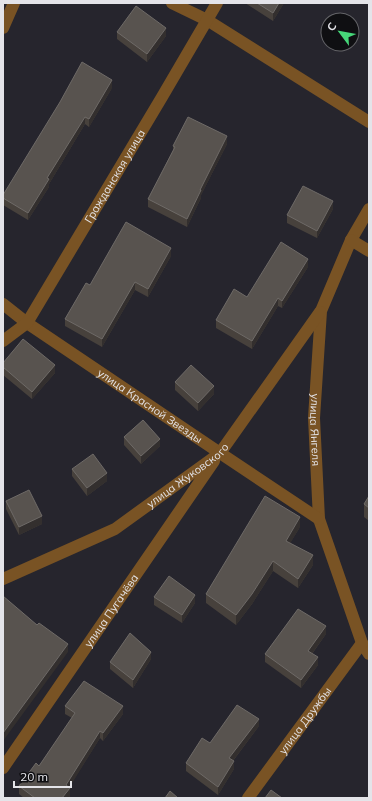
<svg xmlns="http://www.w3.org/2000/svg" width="372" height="801" viewBox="0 0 372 801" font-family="Mulish,sans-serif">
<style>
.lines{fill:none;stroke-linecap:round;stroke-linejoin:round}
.minor{stroke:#795324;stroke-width:12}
.wall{fill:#47413c}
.shaded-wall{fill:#332f2e}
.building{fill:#58534f;stroke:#6e6a67}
.labels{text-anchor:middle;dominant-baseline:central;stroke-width:3.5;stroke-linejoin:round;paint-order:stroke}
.street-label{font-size:11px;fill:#e4e4e9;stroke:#0f0f12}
</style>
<rect width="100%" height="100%" fill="#26252d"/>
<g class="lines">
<g class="minor">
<path d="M172 3 207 20 369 122"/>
<path d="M3 28 14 3"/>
<path id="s1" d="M369 209 351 240 321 311 314 418 319 519 362 643 369 654"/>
<path d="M351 240 369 251"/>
<path id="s2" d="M3 304 27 323 220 453 319 519"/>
<path id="s3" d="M3 341 27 323 162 97 217 3"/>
<path id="s4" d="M3 579 115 529 220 453 320 312"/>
<path id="s5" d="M3 768 214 461"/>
<path id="s6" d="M248 798 362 643"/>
</g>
</g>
<path class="wall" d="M245 3H284L273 21Z
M117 32 166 36 147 62 117 39Z
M369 74V83H368V75Z
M112 88 89 127 85 124 49 184V187L28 220 3 205V195Z
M227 144 201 195V198L187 227 148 207V199L173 150V146Z
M333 209 317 238 287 223V215Z
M171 256 148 297 135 290 102 347 65 326V319L90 285Z
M308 267 282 308 278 306 252 349 216 328V320L247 297Z
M3 363 55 373 32 399 3 375Z
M175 382 214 394 198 411 175 390Z
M124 437 160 446 141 464 124 445Z
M72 469 107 481 87 496 72 476Z
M369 496V521L364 517V504Z
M6 501 42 524 19 535 6 509Z
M300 527 290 543 313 565 298 588 273 571 252 604 236 625 206 603V594Z
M154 597 195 603 182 623 154 605Z
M326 634 312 654 318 665 301 688 265 662V654Z
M151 659 133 688 110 669V662Z
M65 706 123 714 103 741 100 738 69 787 70 796 68 798H24L19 794V786L39 766 72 718 65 714Z
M259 726 233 761 234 769 218 795 186 771V763L210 743Z"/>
<path class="shaded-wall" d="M279 3H284L273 21V13Z
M166 28V36L147 62V54Z
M112 80V88L89 127V119Z
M85 117V124L49 184V187L28 220V213L47 178Z
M227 136V144L201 195V198L187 227V219L200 190Z
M333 201V209L317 238V231Z
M171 248V256L148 297V289Z
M308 259V267L282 308V301Z
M135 282V290L102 347V339Z
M278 298V306L252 349V341Z
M55 365V373L32 399V392Z
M214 386V394L198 411V403Z
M160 439V446L141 464V456Z
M107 473V481L87 496V488Z
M42 516V524L19 535V527Z
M300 517V527L286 550V541Z
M313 555V565L298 588V579Z
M273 561V571L252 604 236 625V615Z
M195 595V603L182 623V615Z
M326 626V634L308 659V651Z
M68 644V652L3 741V733Z
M151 652V659L133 688V680Z
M318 657V665L301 688V680Z
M123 706V714L103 741V733Z
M259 719V726L229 766V758Z
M100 731V738L66 793V785Z
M234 761V769L218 795V787Z
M70 788V796L68 798H62Z"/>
<path class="building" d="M257 3H279L273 13Z
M136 6 166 28 147 54 117 32Z
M82 62 112 80 89 119 85 117 47 178 49 179 28 213 3 198V195L60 102Z
M188 117 227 136 200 190H201L187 219 148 199 175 147 173 146Z
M303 186 333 201 317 231 287 215Z
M126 222 171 248 148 289 135 282 102 339 65 319 86 283 90 285Z
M281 242 308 259 282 301 278 298 252 341 216 320 234 289 247 297Z
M23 339 55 365 32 392 3 367V363Z
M191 365 214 386 198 403 175 382Z
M143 420 160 439 141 456 124 437Z
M93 454 107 473 87 488 72 469Z
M29 490 42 516 19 527 6 501Z
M265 496 300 517 286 541 313 555 298 579 273 561 252 594 236 615 206 594Z
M369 496V508L364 504Z
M169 576 195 595 182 615 154 597Z
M3 596 37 625 39 623 68 644 3 733Z
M298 609 326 626 308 651 318 657 301 680 265 654Z
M130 633 151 652 133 680 110 662Z
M84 681 123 706 103 733 100 731 66 785 70 788 62 798H35L19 786 36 763 39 766 75 713 65 706Z
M237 705 259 719 229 758 234 761 218 787 186 763 202 738 210 743Z
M271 790 282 798H265Z
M170 791 178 798H165Z"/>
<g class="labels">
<g class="street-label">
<text stroke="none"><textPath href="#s3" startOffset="201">Гражданская улица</textPath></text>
<text stroke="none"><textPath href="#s2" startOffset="179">улица Красной Звезды</textPath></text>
<text stroke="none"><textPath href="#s1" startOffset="232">улица Янгеля</textPath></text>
<text stroke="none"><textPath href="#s4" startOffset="213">улица Жуковского</textPath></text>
<text stroke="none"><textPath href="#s5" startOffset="191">улица Пугачёва</textPath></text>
<text stroke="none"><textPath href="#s6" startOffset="96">улица Дружбы</textPath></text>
</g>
</g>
<rect width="372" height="801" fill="none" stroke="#e4e4e9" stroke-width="8"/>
<g transform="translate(340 32) rotate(302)"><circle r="19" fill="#0f0f12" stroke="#646468"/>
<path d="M0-3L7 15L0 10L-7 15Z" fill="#46d779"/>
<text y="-6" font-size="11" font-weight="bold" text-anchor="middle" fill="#e4e4e9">С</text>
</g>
<path d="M14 781v6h57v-6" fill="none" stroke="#e4e4e9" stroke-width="2"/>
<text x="20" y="781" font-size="12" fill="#e4e4e9" stroke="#0f0f12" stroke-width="3" paint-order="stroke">20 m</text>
</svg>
